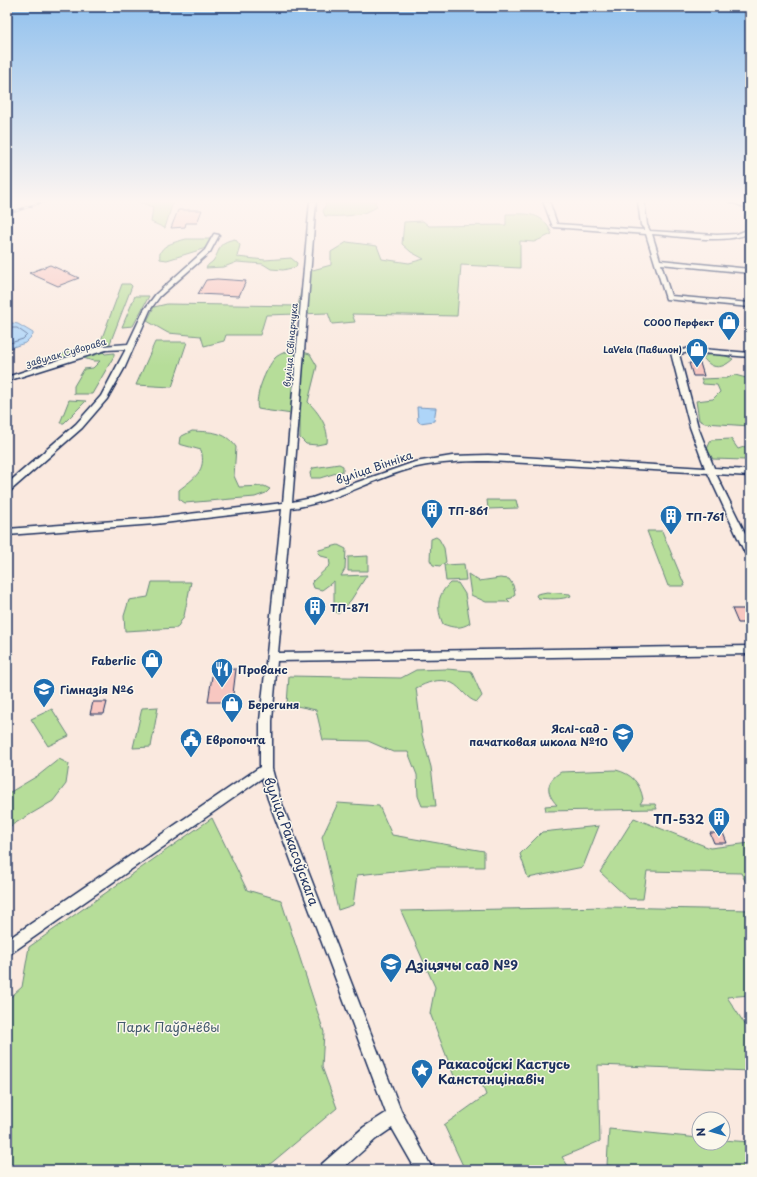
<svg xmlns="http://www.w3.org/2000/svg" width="757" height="1177" viewBox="0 0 757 1177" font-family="'Playpen Sans',sans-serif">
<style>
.green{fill:#b6dd99;stroke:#68867c}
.water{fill:#aed5f8;stroke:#7393ba}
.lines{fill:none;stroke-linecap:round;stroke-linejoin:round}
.shore{stroke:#56719c;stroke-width:1}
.building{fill:#f8c7c1;stroke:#1b2f5e}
.minor-casing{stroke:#1b2f5e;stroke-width:3}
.minor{fill:#fbf7ec;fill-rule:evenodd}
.rail-casing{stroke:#1b2f5e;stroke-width:2.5}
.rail{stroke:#fbf7ec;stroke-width:1.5;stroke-dasharray:4.5;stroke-linecap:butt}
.labels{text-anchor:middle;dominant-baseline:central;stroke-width:3;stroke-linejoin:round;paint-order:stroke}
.far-poi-label{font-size:9px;font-weight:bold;fill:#1b2f5e;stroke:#fbf7ec;text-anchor:end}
.far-street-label{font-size:9px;fill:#1b2f5e;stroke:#fbf7ec}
.street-label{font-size:11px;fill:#1b2f5e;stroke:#fbf7ec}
.poi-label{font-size:11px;font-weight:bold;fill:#1b2f5e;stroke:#fbf7ec;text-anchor:start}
.near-poi-label{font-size:13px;font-weight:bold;fill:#1b2f5e;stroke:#fbf7ec;text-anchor:start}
.near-street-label{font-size:13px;fill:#1b2f5e;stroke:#fbf7ec}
.near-park-label{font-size:13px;fill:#425a6d;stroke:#fbf7ec}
</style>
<rect width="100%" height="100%" fill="#fae9df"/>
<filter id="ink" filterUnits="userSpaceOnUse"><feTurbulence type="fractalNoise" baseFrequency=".025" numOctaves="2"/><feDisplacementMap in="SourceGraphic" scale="8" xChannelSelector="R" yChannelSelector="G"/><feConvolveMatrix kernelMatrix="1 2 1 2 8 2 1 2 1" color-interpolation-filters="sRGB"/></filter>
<g filter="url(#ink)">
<path class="green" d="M142 201H179L173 202 165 228 151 222 153 207 139 202Z
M327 201H375L377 207C362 216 343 217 325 216L323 211Z
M506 214C528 214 542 211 552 234L534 242 520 241V268L461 265 457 316 352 314 355 322 332 324 328 313 266 315 260 335H226L224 341 204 346 201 336 168 333 147 321 154 307 167 304 298 306 302 285 309 271 331 265V252L347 242 377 246 382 259 409 263 424 259 411 252 402 244 404 222 423 221 429 226 506 225Z
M186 239H210V243L206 248 167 260 160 259C157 245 176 242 186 239Z
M235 239 240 245 237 257 265 260 291 258 297 263 296 267 283 270 271 269 263 264 237 262 224 267 206 268C208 264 210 264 213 261 222 248 216 243 235 239Z
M122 284H130L132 286 109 346 102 351 105 354 114 353V356L92 394H74V386L84 369 93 368 100 361H93L77 356 60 361 55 358C68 352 79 344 93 349L99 346Z
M135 296H149L133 326 122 327Z
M155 342H187L172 387 136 385Z
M296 350 310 354 317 366 308 402C319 413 329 427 327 443L317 445 306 444 300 438V416C286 412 272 412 258 409 254 397 266 368 275 358 280 353 289 351 296 350Z
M722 354 733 359C722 369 713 370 703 358L707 355Z
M735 375 750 379V426L705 423 699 420 696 401 713 399 720 392 717 385 703 384 701 379 727 378Z
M69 400 86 401 64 423H60Z
M192 431C211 432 225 431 236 447L234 476 239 487 264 486 270 489 266 493 255 497 185 503 179 499V490C194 478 207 471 201 450L179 444 180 437Z
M731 439 738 449 750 445V456L745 460 713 459 707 449 711 440Z
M339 464 343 466V471L320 478H311L310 473 313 468Z
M487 500H516L518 508 488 509Z
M647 531H662L685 586H668Z
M436 537 439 539 444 548 446 562 440 566 433 565 430 560 431 539Z
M338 545 346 549 345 569 341 576 367 575 351 600 338 614 334 610V581L322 590 314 588 312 582 330 565 329 558 321 556 318 553 319 550Z
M368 556V571H348V557Z
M464 564 466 580 446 581 444 565Z
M468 574 479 581 500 578 509 579 513 585 515 594 512 598 507 599 510 602H486L471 595Z
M152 582H191L184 616 177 628 125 631 124 616 129 600 148 597Z
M450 583H458L465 594 470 623C461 629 453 628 443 624 436 608 437 595 450 583Z
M547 592 570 594 571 596C562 600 548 599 538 598L536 596 537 594Z
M446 669 471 671 482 696 477 702C466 699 462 688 452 683 439 677 427 683 416 688L422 735 431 767 436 806H422L418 796 417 775 408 752H393L368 741 323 740 316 710 287 704 289 676 401 678 416 670Z
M158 707 151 747 133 748 142 708Z
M52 709 69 736 48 746 31 719Z
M59 759 69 764 66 784 53 801 7 828V794L39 775Z
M616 770C632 774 640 783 643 799L640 804H655L657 809 546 811 545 806 557 805C545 792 546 781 561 772Z
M338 803 379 806 392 835 484 851V867H433L357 875 353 905 338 910 322 837Z
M212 818 247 890 281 900 324 1032 322 1067 337 1108 263 1170H7V1000L22 987 29 947Z
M634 818 710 848 750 843V890L741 873 647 871 643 899H629L600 872Z
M599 826 583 867 528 878 520 854 542 832Z
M608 907 750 910V995L727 997 750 1032V1071L598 1065 600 1141 562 1157 571 1170H465L444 1125 486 1095 479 1076 457 1084 430 1013 435 987 401 911Z
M609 1129 699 1138V1143H723V1140L750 1142V1170H633L607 1165Z"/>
<path class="water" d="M13 323 18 324 33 333V335L25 343 7 349V324Z
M417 407 436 408 434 421 420 423 418 421Z"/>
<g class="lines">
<path class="shore" d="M7 328H17L27 335 23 339 7 344"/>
</g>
<path class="building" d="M178 210H202L197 223H186L185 227 171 228Z
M50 265 79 278 58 286 29 273Z
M217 279 246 281 239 296 198 294 206 280Z
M689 363H700L704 376H693Z
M732 609H750V623H738Z
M236 669 232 702H208L213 670Z
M93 702H107L104 714H90Z
M710 833H723L727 843H714Z"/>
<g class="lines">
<g class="minor-casing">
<path id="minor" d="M310 201H316L292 502 312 498 415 462 452 456 488 455 705 468 690 427 671 353 690 348 750 353V357L690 352 679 354 698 427 714 468 750 470V476L716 474 750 543V556L745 553 708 473 488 461C464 461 441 462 417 467 375 477 335 503 291 508L278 653 750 646V654L277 661 272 721V769L280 799 401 1111 433 1170H416L392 1128 376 1139 341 1170H320L322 1164 364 1127 386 1113 268 799 262 778 7 956V940L260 767V721L282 509 155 524 7 535V529L155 518 283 503Z
M543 201H549L557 224 645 230 641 225 638 201H644L647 225 650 231 717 235 737 234 750 229V233C722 245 682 236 652 234L660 260 750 269V273L661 264 671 296 750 303V307L666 299 646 234 553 227Z
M729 201H737L750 205V209Z
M214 234 219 235 210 252 160 296 150 310 125 367 107 399 82 428 10 491 7 492V484L76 424 101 396 126 349 106 350 7 381V377L102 346 128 344 144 310 156 294 205 250Z"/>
</g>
<use href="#minor" class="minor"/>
<g class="rail-casing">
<path id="rail" d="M7 214 45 201"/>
</g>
<use href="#rail" class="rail"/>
</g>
</g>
<linearGradient id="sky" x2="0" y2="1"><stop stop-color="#91c1ee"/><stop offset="0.55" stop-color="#fdf5f1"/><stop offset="1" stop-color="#fdf5f1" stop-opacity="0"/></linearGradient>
<rect width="757" height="366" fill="url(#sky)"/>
<defs>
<g id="shop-pin" transform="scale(1.15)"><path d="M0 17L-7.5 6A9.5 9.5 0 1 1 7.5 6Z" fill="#1f6fb2" stroke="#fbf7ec"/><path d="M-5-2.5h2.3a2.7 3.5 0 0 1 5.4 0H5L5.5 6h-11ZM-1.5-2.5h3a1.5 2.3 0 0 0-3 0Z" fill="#fff"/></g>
<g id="building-pin" transform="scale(1.15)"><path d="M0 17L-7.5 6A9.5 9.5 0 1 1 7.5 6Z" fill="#1f6fb2" stroke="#fbf7ec"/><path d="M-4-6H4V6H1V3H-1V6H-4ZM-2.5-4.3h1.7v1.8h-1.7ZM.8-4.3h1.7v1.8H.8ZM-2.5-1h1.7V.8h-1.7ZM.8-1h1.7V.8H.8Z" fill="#fff"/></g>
<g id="restaurant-pin" transform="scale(1.15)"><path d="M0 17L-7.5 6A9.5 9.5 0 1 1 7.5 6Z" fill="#1f6fb2" stroke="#fbf7ec"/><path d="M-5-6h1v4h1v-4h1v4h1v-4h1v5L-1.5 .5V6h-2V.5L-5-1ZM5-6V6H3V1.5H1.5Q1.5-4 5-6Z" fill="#fff"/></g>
<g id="school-pin" transform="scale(1.15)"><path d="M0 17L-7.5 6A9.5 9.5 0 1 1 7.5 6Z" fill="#1f6fb2" stroke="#fbf7ec"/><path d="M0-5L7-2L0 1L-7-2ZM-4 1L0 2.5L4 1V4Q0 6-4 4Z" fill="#fff"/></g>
<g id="civic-pin" transform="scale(1.15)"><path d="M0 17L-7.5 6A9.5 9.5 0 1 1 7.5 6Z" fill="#1f6fb2" stroke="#fbf7ec"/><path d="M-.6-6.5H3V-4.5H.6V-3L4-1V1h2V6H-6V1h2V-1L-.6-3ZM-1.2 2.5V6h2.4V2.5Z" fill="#fff"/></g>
<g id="sight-pin" transform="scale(1.15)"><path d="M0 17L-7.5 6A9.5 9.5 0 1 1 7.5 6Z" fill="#1f6fb2" stroke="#fbf7ec"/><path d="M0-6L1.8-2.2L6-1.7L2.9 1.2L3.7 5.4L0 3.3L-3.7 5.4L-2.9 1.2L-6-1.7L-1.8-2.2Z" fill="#fff"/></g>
</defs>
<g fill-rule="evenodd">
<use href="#shop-pin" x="729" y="322"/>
<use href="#shop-pin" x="697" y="349"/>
<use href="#building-pin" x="432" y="510"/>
<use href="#building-pin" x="671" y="516"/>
<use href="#building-pin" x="315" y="607"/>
<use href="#shop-pin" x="152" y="660"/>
<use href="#restaurant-pin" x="222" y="669"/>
<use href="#school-pin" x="44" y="689"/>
<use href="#shop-pin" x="232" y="704"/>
<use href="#school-pin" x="623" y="734"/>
<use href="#civic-pin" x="191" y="739"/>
<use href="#building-pin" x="719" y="818"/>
<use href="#school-pin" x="391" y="964"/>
<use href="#sight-pin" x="422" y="1070"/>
</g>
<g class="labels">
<g class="far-poi-label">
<text x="714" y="322">СООО Перфект</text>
<text x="682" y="349">LaVela (Павилон)</text>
</g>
<g class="far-street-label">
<text transform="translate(290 345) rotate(-85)">вуліца Свінарчука</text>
<text transform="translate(66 352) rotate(-16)">завулак Суворава</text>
</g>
<g class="street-label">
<text transform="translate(374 467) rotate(-19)">вуліца Вінніка</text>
</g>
<g class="poi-label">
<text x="448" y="510">ТП-861</text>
<text x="686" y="516">ТП-761</text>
<text x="330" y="607">ТП-871</text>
<text x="136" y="660" text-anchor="end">Faberlic</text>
<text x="238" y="669">Прованс</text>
<text x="60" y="689">Гімназія №6</text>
<text x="248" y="704">Берегиня</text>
<text x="608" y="728" text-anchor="end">Яслі-сад -<tspan x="608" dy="13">пачатковая школа №10</tspan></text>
<text x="206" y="739">Европочта</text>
</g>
<g class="near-poi-label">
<text x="704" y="818" text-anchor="end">ТП-532</text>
<text x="406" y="964">Дзіцячы сад №9</text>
<text x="438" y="1063">Ракасоўскі Кастусь<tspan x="438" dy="15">Канстанцінавіч</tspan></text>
</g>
<g class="near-street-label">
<text transform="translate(292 841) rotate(70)">вуліца Ракасоўскага</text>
</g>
<g class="near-park-label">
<text x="168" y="1026">Парк Паўднёвы</text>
</g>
</g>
<rect width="757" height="1177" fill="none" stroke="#fbf7ec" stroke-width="24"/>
<rect x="12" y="12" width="733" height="1153" fill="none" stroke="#1b2f5e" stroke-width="1.5" filter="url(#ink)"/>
<g transform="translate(711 1131) rotate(264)"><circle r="19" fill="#fbf7ec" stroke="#a1a7b3"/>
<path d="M0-3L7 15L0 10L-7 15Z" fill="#1f6fb2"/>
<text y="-6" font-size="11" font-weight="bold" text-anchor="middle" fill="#1b2f5e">N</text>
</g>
</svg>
